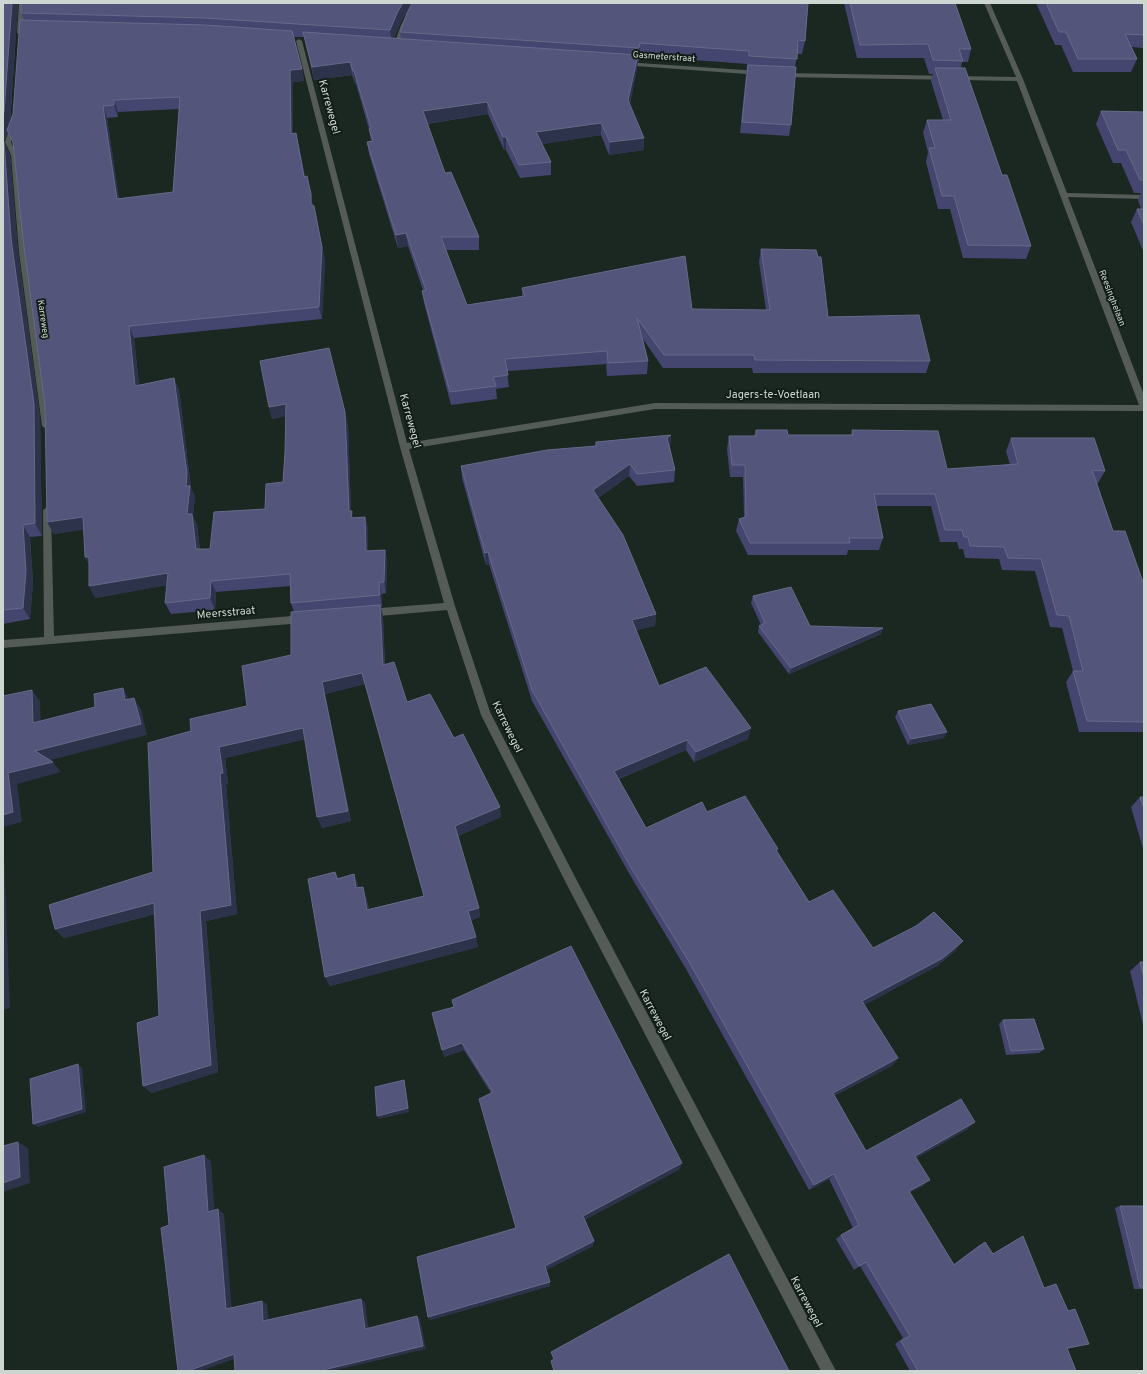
<svg xmlns="http://www.w3.org/2000/svg" width="1147" height="1374" viewBox="0 0 1147 1374" font-family="Overpass,sans-serif">
<style>
.lines{fill:none;stroke-linecap:round;stroke-linejoin:round}
.street{fill:#555b57;fill-rule:evenodd}
.wall{fill:#44466f;fill-rule:evenodd}
.shaded-wall{fill:#2e334c}
.building{fill:#53557a;stroke:#666a88;fill-rule:evenodd}
.labels{text-anchor:middle;dominant-baseline:central;stroke-width:4;stroke-linejoin:round;paint-order:stroke}
.far-street-label{font-size:9px;fill:#ced6d2;stroke:#121d17}
.street-label{font-size:11px;fill:#ced6d2;stroke:#121d17}
</style>
<rect width="100%" height="100%" fill="#1b2721"/>
<g class="lines">
<path class="street" d="M19 3H25L23 33 20 35 17 33Z
M413 3H419L407 25 399 47 394 48 393 47 401 25Z
M984 3H990L1023 79 1067 193 1144 195V199L1068 197 1144 395V411L655 409 409 449 455 606 490 712 574 875 836 1371H821L566 883 481 715 447 610 368 617 365 616 363 613 365 610 368 609 444 603 400 447 296 41 299 39 302 41 407 443 655 403 1139 405 1017 81 782 77 779 75 782 73 1016 77Z
M624 62 760 71 763 73 760 75 622 65 621 64Z
M14 121 17 123 11 142 17 155 27 252 50 426 46 429 42 426 19 252 11 155 5 142 11 123Z
M47 507 51 510 54 636 303 615 306 616 308 619 306 622 303 623 3 648V640L44 637 43 510Z"/>
</g>
<path class="wall" d="M3 3H18L10 124 13 114 24 20 21 13V3H411L400 24 394 38 401 39 400 32 407 13 805 41 802 54H797L795 67 791 125 789 136 740 133 747 64 640 56 639 61H638L637 68 630 104 644 150 609 155 601 135 542 144 551 162V175L520 178 506 150H504L488 114 427 124 445 173 479 237V250H446L467 305 522 296V288L692 309 766 310 759 262 761 249 828 317 930 361 926 373H753L752 368H663L643 339 648 361 647 374 607 376 606 364 507 371 509 387 496 389 497 399 451 405 424 303 422 291 423 290 408 246 398 248 369 154 367 142 371 141 369 129 356 84H355L352 75 314 80 304 37H294L302 69 304 81 293 82V134L299 146 305 177 313 206 325 260 322 319 134 338 139 385 174 378 179 390 191 488 195 497 193 516 197 525 200 549H210L265 509 283 482 285 452 286 416 272 419 269 407 348 424 351 511 353 518 365 517 368 529V551L385 550 387 561 386 593 382 594V607H381L383 617 385 664 407 702 454 738 501 817 458 836 479 908 480 917 471 920 478 947 330 986 325 977 335 872 338 878 358 884V888L366 897 369 909 424 896 365 684 325 694 351 821 322 828 305 739 225 758 228 784H226L237 914 206 921 218 1072 151 1093 159 1016 155 914 64 938 55 929 153 872 191 731 247 706 291 655 294 612 291 603 290 586 216 592 215 610 171 614 165 603 167 585 95 598 89 564 85 557 84 529 54 534 47 522 45 405 13 144 8 131 4 142 10 155 18 252 40 417 42 536 30 537 33 583 30 619 3 624ZM179 109 173 192 119 199 107 118 118 117V112Z
M844 3H955L971 49 968 62H962L961 68 1002 175 1031 246 1026 259 963 258 950 209H938L926 162 928 152 923 133 927 120H943L931 81 933 74H929L924 58H857Z
M1036 3H1144V48L1131 47 1137 59 1131 72H1073L1061 45H1055Z
M1101 111 1144 112V253L1131 222 1137 209H1141L1138 200 1141 193H1134L1121 163H1113L1096 124Z
M756 430 788 435H851L852 430 947 469 1010 465 1006 451 1011 438 1105 471 1098 483H1097L1113 531 1144 585V732H1079L1066 682 1073 671 1062 628 1050 627 1035 571 1002 570 999 559 965 558 963 549H959L957 542H940L931 506H876L883 538 879 550H848L847 555H748L736 531 739 519 744 517 743 477H730L727 449 729 436H754Z
M671 435 670 447 675 470 674 482 637 486 629 476 598 498 656 614 655 626 636 630 659 686 748 739 694 762 686 750 619 779 646 828 707 812 777 853 809 902 873 948 956 950 937 966 864 1005 893 1065 834 1096 866 1151 968 1129 916 1158 924 1185 909 1193 954 1264 978 1246 985 1242 993 1254 1023 1236 1044 1288 1068 1311 1089 1344 1067 1349 1076 1371H910L895 1344 903 1338 860 1266 854 1270 836 1239 841 1235 853 1228 829 1179 809 1190 686 969 630 875 532 701 489 564 486 565 462 478 461 466 595 446 596 442Z
M753 596 810 626 883 628 881 634 789 674 758 632 759 626 761 625 751 603Z
M898 711 944 738 908 745 895 717Z
M1140 797H1144V852L1131 807Z
M1140 962H1144V1029L1130 971Z
M452 1000 680 1169 584 1220 593 1246 546 1270 550 1286 430 1320 516 1228 491 1093 464 1050 444 1057 454 1007Z
M1003 1020 1044 1049 1039 1053 1006 1055 999 1024Z
M1120 1206H1144V1289H1134L1115 1208Z"/>
<path class="shaded-wall" d="M12 3H18L10 126 4 143 3 141V115Z
M403 3H411L400 24 392 43 390 30 398 11Z
M640 43V56L639 61V48Z
M638 55 637 68 628 113V100Z
M350 62 352 75 314 80 312 67Z
M302 69 304 81 293 82V146L291 134 290 70Z
M353 71H354L356 84H355Z
M114 100 118 112V117L114 105Z
M487 102 488 114 424 124 423 111Z
M103 106 107 118 121 212 117 199Z
M601 123V135L537 145 536 132Z
M503 137H506V150H504Z
M644 138V150L609 155 610 142Z
M4 142 10 155 18 252 40 417 42 536 35 523Z
M311 194 313 207 311 204Z
M314 206 325 260 322 319 319 307Z
M406 233 408 246 398 248 396 235Z
M129 326 134 338 140 398 135 386Z
M174 378 179 390 191 488 195 497 193 516 197 525 201 561 196 549 187 514 186 486Z
M286 404 289 416 272 419 269 407Z
M345 412 348 424 351 513 352 511 354 523V530L349 511Z
M671 435 670 447 667 438Z
M630 464 629 476 592 502 593 490Z
M83 517 89 529 54 534 47 522Z
M365 517 368 529V563L366 551Z
M23 525 30 537 33 583 30 619 23 608Z
M385 550 387 561 386 593 384 582Z
M488 552 489 564 486 565 485 553Z
M85 557H89L92 569Z
M168 573 173 584 95 598 89 586Z
M211 581 216 592 215 610 210 598Z
M379 582 382 594V607L380 595Z
M380 605 383 617 385 677 383 665Z
M656 614 655 626 631 631 632 620Z
M883 628 881 634 789 674 791 668Z
M362 673 365 684 325 694 351 821 322 828 317 817 322 682Z
M123 688 129 699 125 700Z
M32 690 40 701 41 734 33 723Z
M134 698 141 709 147 735 43 762 35 751Z
M303 728 307 739 225 758 228 784H226L237 914 206 921 218 1072 151 1093 143 1086 200 911 219 747Z
M751 728 748 739 694 762 696 752Z
M947 732 944 738 908 745 911 739Z
M687 740 686 750 613 781 614 771Z
M53 762 61 772 17 784 22 822 3 827V815L8 773Z
M500 807 501 817 456 837 455 826Z
M3 831 10 1008 3 1010Z
M354 874 358 884 360 898 356 888Z
M363 887 366 897 371 919 367 910Z
M154 903 161 912 64 938 55 929Z
M479 908 480 917 470 921 468 911Z
M476 937 478 947 330 986 325 977Z
M963 941 956 950 937 966 857 1009 862 1001Z
M462 1043 464 1050 444 1057 442 1050Z
M898 1058 893 1065 828 1099 833 1093Z
M78 1064 82 1068 86 1112 38 1127 33 1124Z
M404 1080 405 1084 409 1112 379 1119 377 1116Z
M975 1122 968 1129 909 1162 915 1156Z
M18 1142 28 1148 30 1183 3 1192V1183Z
M204 1155 211 1161 215 1217 208 1212Z
M682 1163 680 1169 583 1221V1216Z
M834 1174 829 1179 809 1190 814 1185Z
M930 1180 924 1185 903 1196 909 1191Z
M218 1209 224 1214 232 1312 226 1309Z
M594 1241 593 1246 546 1270 545 1266Z
M550 1282V1286L430 1320 428 1317Z
M361 1299 365 1302 369 1332 365 1329Z
M262 1301 267 1304 269 1324 263 1321Z
M417 1316 420 1319 426 1349 332 1371H319Z
M234 1354 240 1357 200 1371H188Z"/>
<path class="building" d="M3 3H12L4 112 3 115Z
M21 3H403L398 11 390 30 205 18 21 13Z
M412 3H808L805 41 798 40 797 59 749 56V51L640 43 639 48 400 32 407 13Z
M850 3H955L971 49H959L963 61 933 60 928 44 860 45Z
M1046 3H1144V35L1125 34 1137 59H1078L1066 32H1059Z
M20 20 205 25 292 31 302 69 290 70 291 134 296 133 304 177 307 176 311 194V204L314 206 322 247 319 307 129 326 135 386 174 378 187 473 186 486H190L187 514H192L196 549H210L214 512 265 509 266 484 283 482 285 452 286 404 269 407 260 361 329 348 345 412 349 511H352L351 518 365 517 366 551 385 550 384 582H379L380 595 291 603 290 574 211 581 210 598 165 603 168 573 89 586V557H85L83 517 47 522 45 405 23 239 13 142 7 130 13 114ZM180 97 173 192 117 199 103 106 114 105V100Z
M303 32 638 55 628 100 644 138 610 142 601 123 536 132 551 162 519 165 506 137H503L487 102 423 111 445 173 451 172 479 237H441L467 305 525 296 522 288 685 256 692 309 770 310 761 249 816 250 818 257H821L828 317 919 315 930 361 755 360 754 355H664L637 318 648 361 608 363 607 351 505 359 508 375 493 377 496 386 450 392 422 291 426 290 406 233 396 235 367 142 373 141 369 129 371 128 354 71H353L350 62 312 67Z
M748 65 796 67 791 125 742 122Z
M935 68H965L1002 175H1007L1031 246 968 245 954 196H942L929 148H935L927 120H951Z
M1101 111 1144 112V180H1140L1126 150H1118Z
M3 140 4 142 11 239 34 404 35 523 23 525 26 571 23 608 3 610Z
M1137 209H1144V225Z
M756 430H787L788 435H853L852 430 938 431 947 469 1018 464 1011 438H1094L1105 471 1092 470 1113 531H1125L1144 585V722L1087 721 1073 671H1083L1069 616 1057 615 1041 559 1008 558 1004 547 970 546 968 537H964L962 530H945L935 494H874L883 538H849L850 543H750L739 519 746 517 745 465H732L729 436H756Z
M671 435 667 438 675 470 637 474 630 464 593 490 623 535 656 614 632 620 659 686 706 667 751 728 696 752 687 740 614 771 646 828 702 802 707 812 745 796 778 849 776 850 809 902 833 890 873 948 916 926 934 912 963 941 943 958 862 1001 898 1058 833 1093 866 1151 961 1099 975 1122 915 1156 930 1180 909 1191 954 1265 985 1242 993 1254 1023 1236 1044 1288 1056 1284 1068 1311 1075 1309 1089 1344 1067 1348 1076 1371H918L901 1341 910 1336 866 1262 859 1266 841 1235 859 1225 834 1174 814 1185 688 960 630 866 532 690 488 552 485 553 461 466 547 450 596 446V442Z
M791 587 810 626 883 628 791 668 759 626 765 623 753 596Z
M380 605 383 665 394 662 407 702 430 694 454 738 463 734 500 807 455 826 479 908 468 911 476 937 325 977 308 879 335 872 337 879 354 874 356 888 363 887 367 910 424 896 362 673 322 682 348 811 317 817 303 728 219 747 223 773 220 774 231 905 200 911 211 1065 143 1086 137 1023 159 1016 154 903 55 929 49 905 153 872 148 743 191 731 190 719 247 706 242 666 291 655V612Z
M123 688 125 700 134 698 141 724 35 751 53 762 8 773 13 812 3 815V696L32 690 33 723 95 707 94 694Z
M931 704 947 732 911 739 898 711Z
M1140 797H1144V809Z
M571 946 682 1163 583 1216 594 1241 545 1266 550 1282 428 1317 417 1257 516 1228 479 1099 493 1092 462 1043 442 1050 432 1013 454 1007 452 1000Z
M1140 962H1144V978Z
M1034 1019 1044 1049 1011 1051 1003 1020Z
M78 1064 82 1109 33 1124 30 1079Z
M404 1080 408 1108 377 1116 375 1087Z
M18 1142 20 1177 3 1183V1146Z
M204 1155 208 1212 218 1209 226 1309 262 1301 263 1321 361 1299 365 1329 417 1316 423 1346 319 1371H235L234 1354 188 1371H178L161 1228 169 1225 164 1167Z
M1120 1206H1144V1287H1140Z
M729 1254 789 1371H554L551 1361 554 1359 551 1352Z"/>
<g class="labels">
<g class="far-street-label">
<text transform="translate(664 57) rotate(4)">Gasmeterstraat</text>
<text transform="translate(1112 298) rotate(69)">Reesinghelaan</text>
<text transform="translate(43 319) rotate(82)">Karreweg</text>
</g>
<g class="street-label">
<text transform="translate(329 107) rotate(75)">Karrewegel</text>
<text x="773" y="395">Jagers-te-Voetlaan</text>
<text transform="translate(410 421) rotate(75)">Karrewegel</text>
<text transform="translate(226 613) rotate(-5)">Meersstraat</text>
<text transform="translate(507 727) rotate(64)">Karrewegel</text>
<text transform="translate(655 1015) rotate(62)">Karrewegel</text>
<text transform="translate(806 1302) rotate(62)">Karrewegel</text>
</g>
</g>
<rect width="1147" height="1374" fill="none" stroke="#ced6d2" stroke-width="8"/>
</svg>
